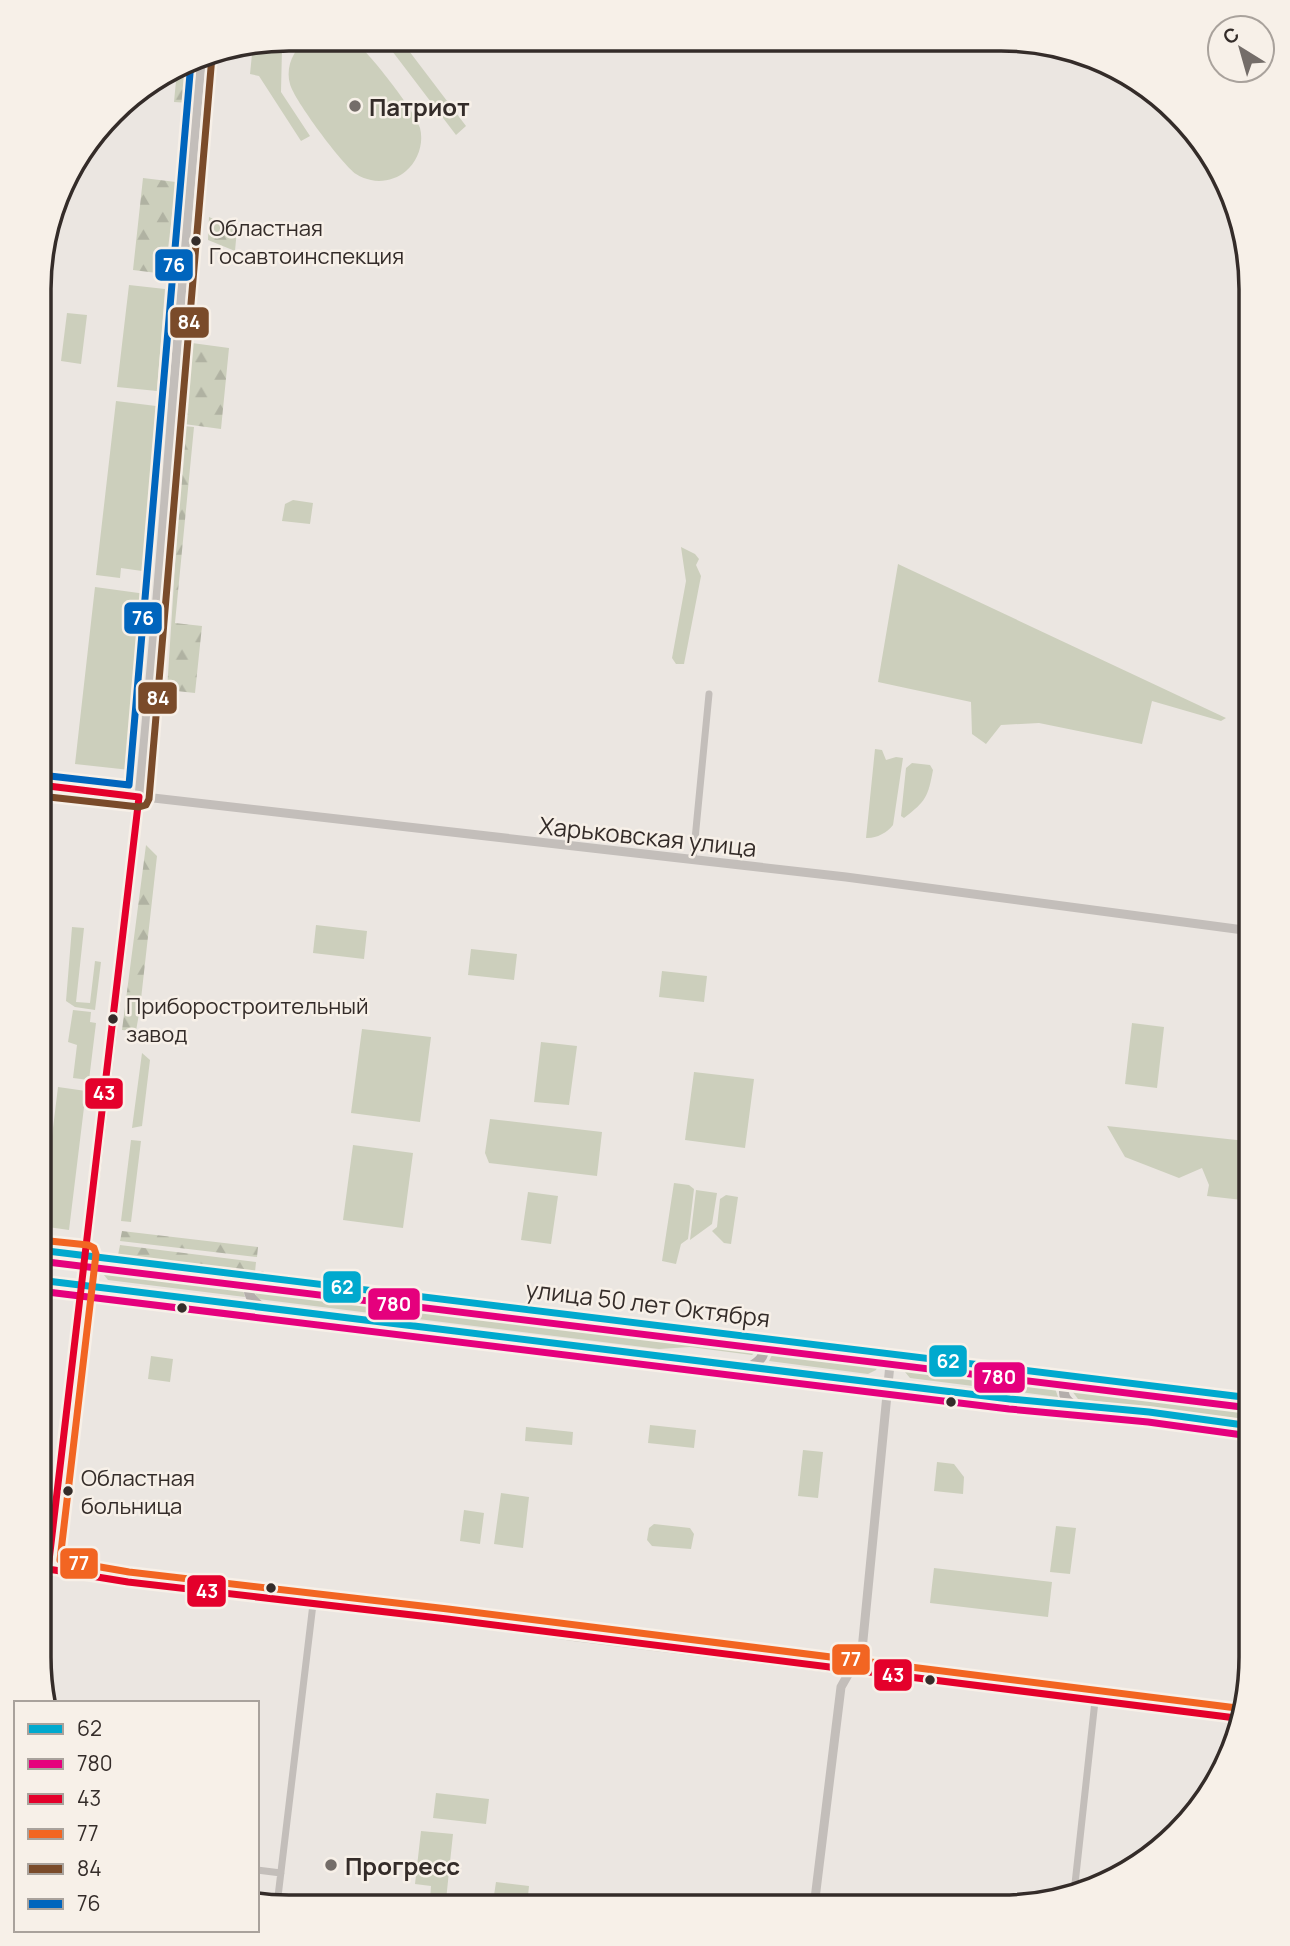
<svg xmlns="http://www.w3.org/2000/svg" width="1290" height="1946" viewBox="0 0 1290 1946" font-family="Manrope,sans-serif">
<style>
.green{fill:#cccfbc}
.forest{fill:url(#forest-firs)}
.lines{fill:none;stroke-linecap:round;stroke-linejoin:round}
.minor{stroke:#c3beba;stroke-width:7}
.tertiary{stroke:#c3beba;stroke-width:9}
.secondary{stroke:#b4aeab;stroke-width:10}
.bus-1-casing{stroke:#f7f0e8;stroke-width:12}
.bus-2-casing{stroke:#f7f0e8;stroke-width:12}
.bus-3-casing{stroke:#f7f0e8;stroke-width:12}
.bus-4-casing{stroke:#f7f0e8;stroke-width:12}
.bus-5-casing{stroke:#f7f0e8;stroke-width:12}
.bus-6-casing{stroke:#f7f0e8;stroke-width:12}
.bus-1{stroke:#00a9ce;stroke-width:7}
.bus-2{stroke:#e5007d;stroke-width:7}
.bus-3{stroke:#e4002b;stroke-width:7}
.bus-4{stroke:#f26522;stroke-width:7}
.bus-5{stroke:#7a4b2a;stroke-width:7}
.bus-6{stroke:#0065bd;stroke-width:7}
.poi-dot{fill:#746d69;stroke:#f7f0e8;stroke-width:2.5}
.bus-dot{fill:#342c29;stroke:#f7f0e8;stroke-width:2.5}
.labels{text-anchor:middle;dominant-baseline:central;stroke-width:5;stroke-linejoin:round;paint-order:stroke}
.bus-label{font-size:22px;fill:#342c29;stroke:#f7f0e8;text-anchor:start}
.poi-label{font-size:24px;font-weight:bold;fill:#342c29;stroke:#f7f0e8;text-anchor:start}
.street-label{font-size:24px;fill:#342c29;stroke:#f7f0e8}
.rim{fill:none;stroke:#342c29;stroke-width:3.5}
.line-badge{stroke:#f7f0e8;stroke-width:2.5}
.badge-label{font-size:19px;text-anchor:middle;font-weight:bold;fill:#fff}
</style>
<defs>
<pattern id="forest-firs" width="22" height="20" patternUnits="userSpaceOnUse" patternTransform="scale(1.75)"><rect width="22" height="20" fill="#cccfbc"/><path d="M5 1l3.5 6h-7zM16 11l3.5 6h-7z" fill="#b0b2a2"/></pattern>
</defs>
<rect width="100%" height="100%" fill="#ebe6e1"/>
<path class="green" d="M294 39 282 48 281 92 310 136 301 141 259 76 250 74 253 44Z
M309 39H353C369 53 414 109 420 128 424 143 418 161 406 171 397 179 382 183 371 180 366 179 360 177 356 174 342 164 294 100 290 84 285 67 294 47 309 39Z
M383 39H400L466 126 456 135Z
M129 285 165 289 157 391 117 387Z
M67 313 87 315 81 364 61 361Z
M116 401 156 406 142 571 121 568 120 578 96 575Z
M293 500 313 503 310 524 282 521 285 504Z
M681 547 695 554 699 559 696 565 701 576 684 664H676L672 658 686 581Z
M898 564 1226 718 1221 721 1152 701 1142 744 1039 723 1001 725 986 744 972 734 971 702 878 682Z
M95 587 146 594 130 770 75 764Z
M875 749 882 750 886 760 896 757 903 758 893 825C887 833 875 839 866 838Z
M912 763 930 765 933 770C928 797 926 801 904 818L901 816 906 768Z
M316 925 367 931 364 959 313 953Z
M72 927 84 928 76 1002 90 1003 95 961 101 962 95 1010 75 1007 66 1001Z
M471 949 517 954 514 980 468 975Z
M662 971 707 976 704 1002 659 997Z
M73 1010 91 1012 90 1022 96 1023 89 1080 73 1078 77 1045 68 1042Z
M1132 1023 1164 1027 1157 1088 1125 1084Z
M362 1029 431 1037 420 1122 351 1113Z
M541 1042 577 1046 569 1105 534 1102Z
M142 1053 150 1060 142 1126 132 1128Z
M694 1072 754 1079 745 1148 685 1140Z
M58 1087 86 1091 69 1230 41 1226Z
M490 1119 602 1132 597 1176 489 1163 485 1153Z
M1107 1126 1246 1141 1251 1139V1201L1207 1196 1209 1185 1202 1168 1179 1178 1125 1157Z
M131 1140 141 1141 131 1222 121 1221Z
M353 1145 413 1153 403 1228 343 1220Z
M674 1183 689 1185 694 1189 688 1239 681 1244 676 1264 662 1261Z
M696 1190 717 1193 712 1224 690 1240Z
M528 1192 558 1196 551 1244 521 1240Z
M726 1195 738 1197 731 1244 724 1243 712 1231 717 1227 720 1199Z
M110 1270C155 1276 200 1277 245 1283L243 1290 245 1297 108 1280 104 1275Z
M260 1288 320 1295 346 1293 753 1342 758 1349 752 1355 690 1347 659 1349 258 1299 255 1293Z
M771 1344 870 1357 875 1358 878 1366 876 1370 868 1374 769 1361 773 1353Z
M151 1356 173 1359 170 1382 148 1379Z
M911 1366 962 1373 991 1372 1060 1380 1055 1388 1058 1397 910 1378 905 1372Z
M1080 1384 1251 1405V1420L1078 1399 1072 1391Z
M650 1425 696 1430 694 1448 648 1443Z
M526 1427 573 1432 572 1445 525 1441Z
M803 1450 823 1452 818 1498 798 1496Z
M937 1462 954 1464 964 1477 963 1494 934 1491Z
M501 1493 529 1497 523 1548 494 1544Z
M464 1510 484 1513 480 1544 460 1541Z
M654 1524 690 1528 694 1534 691 1549 652 1546 647 1540 649 1528Z
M1056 1526 1076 1528 1070 1574 1050 1572Z
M934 1568 1052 1582 1048 1617 930 1603Z
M436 1793 489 1799 486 1824 433 1818Z
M421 1831 453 1834 446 1900 430 1899 431 1886 415 1884Z
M496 1882 529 1886 527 1906 493 1902Z"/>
<path class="forest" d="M193 61 189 103 174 102 177 70Z
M143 178 176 182 165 274 133 270Z
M209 217 237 229 235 251 208 240Z
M192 343 229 348 221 429 184 424Z
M184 426 194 427 175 623 202 626 195 693 167 690Z
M146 845 157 856 140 1008 136 1031 122 1030Z
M122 1231 258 1247 257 1257 120 1241Z
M120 1245 256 1262 255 1272 118 1255Z"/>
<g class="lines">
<path class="minor" d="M693 860 709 694
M257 1870 281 1873
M1074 1893 1095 1701
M277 1905 313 1604"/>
<path class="tertiary" d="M40 785 846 877 1251 931
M48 1569 128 1582 447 1619 577 1637 1236 1718
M39 1656C70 1370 109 1084 139 797 164 550 178 302 202 55
M814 1907 841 1687 862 1650 891 1354"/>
<path class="secondary" d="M39 1250 1251 1398
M39 1280 1010 1399 1149 1412 1251 1426
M261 1307C252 1300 246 1294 250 1283L261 1276
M750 1367C759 1361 765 1357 764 1346L756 1338
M1072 1404C1059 1396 1063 1382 1076 1377"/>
<g class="bus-1-casing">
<path id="bus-1" d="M39 1250 1251 1398
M39 1280 1010 1399 1149 1412 1251 1426"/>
</g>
<g class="bus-2-casing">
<path id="bus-2" d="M39 1261 1250 1408
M39 1291 1009 1409 1148 1422 1250 1436"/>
</g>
<g class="bus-3-casing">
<path id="bus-3" d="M40 785 139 797 48 1569 128 1582 447 1619 1236 1718"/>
</g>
<g class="bus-4-casing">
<path id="bus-4" d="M40 1240 88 1245 94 1248 96 1254 60 1560 129 1572 448 1609 1237 1708"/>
</g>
<g class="bus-5-casing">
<path id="bus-5" d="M40 796 139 807 146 805 149 799 212 56"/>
</g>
<g class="bus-6-casing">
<path id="bus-6" d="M41 775 129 785 191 62"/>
</g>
<use href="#bus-1" class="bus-1"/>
<use href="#bus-2" class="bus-2"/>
<use href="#bus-3" class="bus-3"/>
<use href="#bus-4" class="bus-4"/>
<use href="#bus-5" class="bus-5"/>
<use href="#bus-6" class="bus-6"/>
</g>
<g class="poi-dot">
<circle cx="355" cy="106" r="7"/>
<circle cx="331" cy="1865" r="7"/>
</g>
<g class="bus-dot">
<circle cx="196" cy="241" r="6"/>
<circle cx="113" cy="1019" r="6"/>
<circle cx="182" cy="1308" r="6"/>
<circle cx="951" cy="1402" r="6"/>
<circle cx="68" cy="1491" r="6"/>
<circle cx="271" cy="1588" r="6"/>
<circle cx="930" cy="1680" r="6"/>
</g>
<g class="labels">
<g class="bus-label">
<text x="209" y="228">Областная<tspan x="209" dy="28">Госавтоинспекция</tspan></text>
<text x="126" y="1006">Приборостроительный<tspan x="126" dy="28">завод</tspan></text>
<text x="81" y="1478">Областная<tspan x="81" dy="28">больница</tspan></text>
</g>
<g class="poi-label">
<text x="369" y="106">Патриот</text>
<text x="345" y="1865">Прогресс</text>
</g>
<g class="street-label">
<text transform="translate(648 836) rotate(6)">Харьковская улица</text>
<text transform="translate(648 1303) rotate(7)">улица 50 лет Октября</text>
</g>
</g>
<path d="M0 0H1290V1946H0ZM289 51H1001A238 238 0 0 1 1239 289V1657A238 238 0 0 1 1001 1895H289A238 238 0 0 1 51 1657V289A238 238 0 0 1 289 51Z" fill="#f7f0e8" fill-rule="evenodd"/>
<path class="rim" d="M289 51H1001A238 238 0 0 1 1239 289V1657A238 238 0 0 1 1001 1895H289A238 238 0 0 1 51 1657V289A238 238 0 0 1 289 51Z"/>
<g class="line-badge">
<rect x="154" y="248" width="40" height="34" rx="7" fill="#0065bd"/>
<rect x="169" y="306" width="41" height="33" rx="7" fill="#7a4b2a"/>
<rect x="123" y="601" width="40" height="34" rx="7" fill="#0065bd"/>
<rect x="137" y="681" width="41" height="34" rx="7" fill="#7a4b2a"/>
<rect x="84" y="1077" width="40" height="33" rx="7" fill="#e4002b"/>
<rect x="322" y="1270" width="40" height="34" rx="7" fill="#00a9ce"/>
<rect x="367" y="1287" width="54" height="34" rx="7" fill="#e5007d"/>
<rect x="928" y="1344" width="40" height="34" rx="7" fill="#00a9ce"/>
<rect x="973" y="1361" width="53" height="33" rx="7" fill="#e5007d"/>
<rect x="59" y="1547" width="40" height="33" rx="7" fill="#f26522"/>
<rect x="186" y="1574" width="41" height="34" rx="7" fill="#e4002b"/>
<rect x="831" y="1643" width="40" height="33" rx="7" fill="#f26522"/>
<rect x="873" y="1658" width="40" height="34" rx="7" fill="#e4002b"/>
</g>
<g class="badge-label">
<text x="174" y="272">76</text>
<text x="189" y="329">84</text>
<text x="143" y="625">76</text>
<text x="158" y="705">84</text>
<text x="104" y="1100">43</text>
<text x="342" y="1294">62</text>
<text x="394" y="1311">780</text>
<text x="948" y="1368">62</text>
<text x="999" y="1384">780</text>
<text x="79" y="1570">77</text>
<text x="207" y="1598">43</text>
<text x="851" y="1666">77</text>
<text x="893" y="1682">43</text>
</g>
<rect x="14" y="1701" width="245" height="231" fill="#f7f0e8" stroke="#a9a29c" stroke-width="2"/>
<rect x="28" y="1724" width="35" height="10" fill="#00a9ce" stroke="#a9a29c" stroke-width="2"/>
<text x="77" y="1736" font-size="21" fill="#342c29">62</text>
<rect x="28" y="1759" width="35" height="10" fill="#e5007d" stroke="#a9a29c" stroke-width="2"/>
<text x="77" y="1771" font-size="21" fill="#342c29">780</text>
<rect x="28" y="1794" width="35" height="10" fill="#e4002b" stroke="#a9a29c" stroke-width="2"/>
<text x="77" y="1806" font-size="21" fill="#342c29">43</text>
<rect x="28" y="1829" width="35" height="10" fill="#f26522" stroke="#a9a29c" stroke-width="2"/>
<text x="77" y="1841" font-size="21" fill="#342c29">77</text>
<rect x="28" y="1864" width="35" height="10" fill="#7a4b2a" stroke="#a9a29c" stroke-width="2"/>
<text x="77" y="1876" font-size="21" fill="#342c29">84</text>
<rect x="28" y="1899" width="35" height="10" fill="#0065bd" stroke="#a9a29c" stroke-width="2"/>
<text x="77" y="1911" font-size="21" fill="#342c29">76</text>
<g transform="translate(1241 49) rotate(323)"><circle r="33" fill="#f7f0e8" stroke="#a9a29c" stroke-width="2"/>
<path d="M0-5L12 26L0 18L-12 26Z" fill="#746d69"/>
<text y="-10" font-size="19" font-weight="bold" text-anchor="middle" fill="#342c29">С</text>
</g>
</svg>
